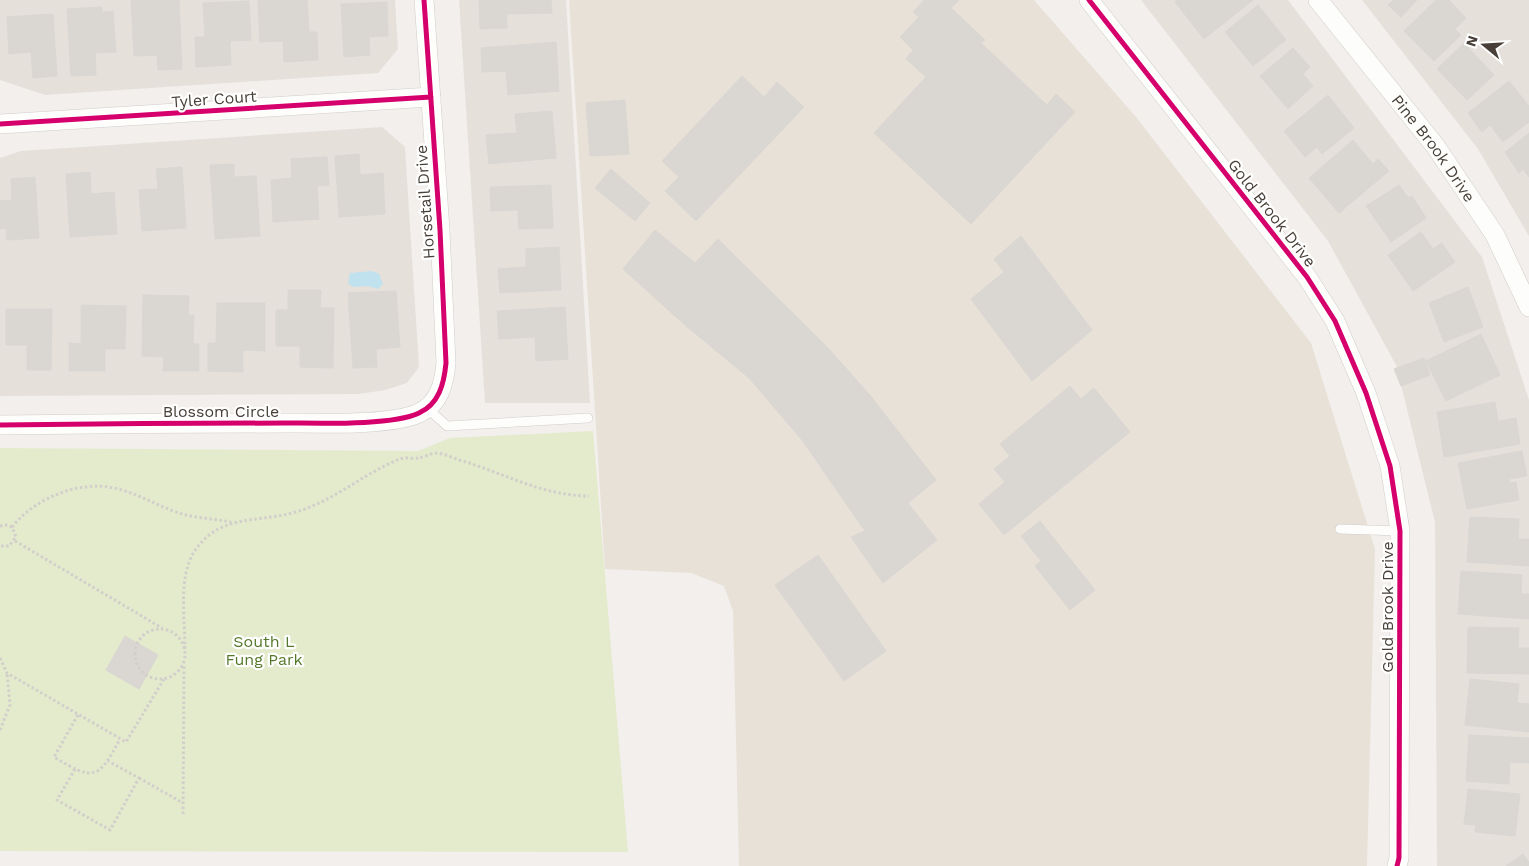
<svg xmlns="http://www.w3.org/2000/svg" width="1529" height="866" viewBox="0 0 1529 866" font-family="'Work Sans',sans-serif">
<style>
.residential{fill:#e5e0da}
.education{fill:#e8e1d8}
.green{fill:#e4ebcd}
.water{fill:#bfe2ee}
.building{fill:#dad7d3;stroke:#dad6d2}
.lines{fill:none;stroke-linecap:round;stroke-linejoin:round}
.service-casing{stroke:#d0cdca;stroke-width:10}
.minor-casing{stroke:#d0cdca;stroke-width:20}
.path{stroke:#d2cfcb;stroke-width:3;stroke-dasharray:2.5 2.5;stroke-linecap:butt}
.service{stroke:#fdfdfc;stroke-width:9}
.minor{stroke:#fdfdfc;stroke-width:19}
.cycleway-casing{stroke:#fff;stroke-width:8}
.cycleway{stroke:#d6006c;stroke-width:5}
.labels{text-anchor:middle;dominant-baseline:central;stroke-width:4.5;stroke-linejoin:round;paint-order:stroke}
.street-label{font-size:16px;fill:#484038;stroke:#fff}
.park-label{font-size:16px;fill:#55792c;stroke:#fff}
</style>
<rect width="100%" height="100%" fill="#f2efec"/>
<path class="residential" d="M0 0H395L398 49 378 73 45 95 0 80Z
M459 0H566L590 403H485Z
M1141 0H1288L1482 257 1529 400V866H1437L1435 522 1396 365 1328 241Z
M1362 0H1529V236L1478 149Z
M382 127 405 147 419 367 407 383 385 390 359 394 0 396V158L21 151Z"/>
<path class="education" d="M569 0H1034L1136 117 1311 343 1375 549 1367 866H739L733 611 724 586 691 573 605 569Z"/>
<path class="green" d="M593 431 628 852 0 851V448L418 451 450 438Z"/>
<path class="water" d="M372 271 379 274 383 284 378 289 368 286 353 287 348 283 350 273Z"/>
<path class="building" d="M131 0H179L182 69 158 70 157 55 134 56Z
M258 0H307L309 32H317L318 60 284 62 283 41 260 42Z
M479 0H551L552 13 507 14V28L480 29Z
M924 0H959L951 8 985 40 981 43 1047 105 1056 94 1075 112 971 224 874 133 926 77 906 59 913 50 900 37 919 17 913 12Z
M1177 0H1253L1204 39 1175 2Z
M1393 0H1417L1401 17 1388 5Z
M1436 0H1449L1466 18 1455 29 1461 35 1434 61 1404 31Z
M249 1 251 40 230 41 231 65 196 67 195 37H205L203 3Z
M387 2 388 36 369 37 370 55 344 57 341 4Z
M1258 5 1286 40 1253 66 1225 32Z
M102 7V12L113 11 116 52 95 53 96 75 71 76 67 9Z
M53 14 57 76 33 78 31 52 9 54 7 17Z
M556 42 559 91 508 95 506 71 482 72 481 48Z
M1464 43 1494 75 1467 100 1437 69Z
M1293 48 1310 67 1303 74 1313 86 1288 109 1260 76Z
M742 76 764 97 777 82 804 107 696 221 665 191 679 177 662 161Z
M1509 81 1529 106V122L1503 142 1490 125 1482 132 1468 113Z
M1328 95 1354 128 1322 154 1317 147 1305 157 1284 131Z
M625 100 629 154 590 156 586 103Z
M552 111 556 158 489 164 486 135 517 133 515 114Z
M1529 133V177L1523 169 1519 173 1505 152Z
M1353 140 1373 164 1378 159 1389 171 1339 213 1309 178Z
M359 154 360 175 383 173 385 214 339 217 335 156Z
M327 157 329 185 317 186 319 219 273 222 271 180 292 178 291 159Z
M234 164V177L256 176 260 236 215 239 210 165Z
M182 167 186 228 142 231 139 190 158 189 156 169Z
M611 169 650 203 635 221 595 188Z
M90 172 91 194 114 192 117 234 70 237 66 174Z
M35 177 39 238 7 240 6 228 0 229V201L12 200 11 179Z
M551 185 553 228 519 229 518 210 491 211 490 187Z
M1399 185 1408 198 1412 196 1426 218 1391 242 1366 206Z
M655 230 695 263 718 239 828 348 869 394 936 480 908 503 937 540 883 583 851 537 865 531 802 440 749 378 685 325 623 269Z
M1421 232 1433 249 1442 243 1455 262 1413 291 1388 255Z
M1021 236 1092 330 1032 381 971 299 1004 272 994 259Z
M559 247 561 290 500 293 498 269 526 267V249Z
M1468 287 1483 327 1444 342 1429 303Z
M288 290H321L320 308H334L333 368 300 367V346H276V310H288Z
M396 291 400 347 376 349 377 367 353 368 348 293Z
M143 295 189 296 188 315H194L193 344H199V371H163L164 357 142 356Z
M217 303H265V351L243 350V372L208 371V343H216Z
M81 305 126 306 125 349H105V371H69V343L81 344Z
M565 307 568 359 536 361 535 337 499 339 497 311Z
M6 309H52L51 370H27V345H6Z
M1481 334 1500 375 1446 401 1426 361Z
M1424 358 1430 375 1401 386 1394 369Z
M1070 386 1081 399 1094 388 1130 432 1004 535 979 504 1005 482 994 469 1010 456 1000 444Z
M1495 402 1498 421 1516 418 1520 444 1444 457 1437 412Z
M1522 451 1527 476 1509 479 1510 483 1516 482 1519 500 1467 509 1458 463Z
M1470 517 1519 519 1518 539H1529V566L1467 562Z
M1040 521 1095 590 1070 610 1035 566 1041 561 1021 536Z
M818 555 886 651 844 681 775 585Z
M1461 571 1522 575 1521 594H1529V619L1458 614Z
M1468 627 1519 628 1518 648H1529V674L1467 673Z
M125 636 158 655 139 689 106 670Z
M1470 679 1519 684 1517 703 1529 704V732L1465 725Z
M1469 735 1529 738V763L1510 762 1509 784 1466 781Z
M1468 789 1520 794 1515 836 1475 832 1476 825 1464 824Z
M1523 854 1529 862V866H1506Z"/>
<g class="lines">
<g class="service-casing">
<path id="service" d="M427 408 447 426 588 418
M1340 529 1400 531"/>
</g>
<g class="minor-casing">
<g id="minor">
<path d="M1089 0 1307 277 1335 321 1366 393 1390 466 1400 531 1399 858 1397 866"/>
<path id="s1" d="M1318 0 1436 147 1495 235 1529 307"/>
<path d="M0 124 431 97"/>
<path d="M0 425C95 424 189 423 284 423 316 423 392 426 419 413 439 404 444 384 446 363L440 230 424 0"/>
</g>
</g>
<path class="path" d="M0 526 6 525 12 527 16 537 9 546H0
M12 527C34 499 78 480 114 488 138 493 159 507 182 514 197 518 215 519 231 522
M15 541 162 628
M135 654a25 25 0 1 1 50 0a25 25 0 1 1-50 0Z
M185 649C185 619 178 578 194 552 219 514 254 523 292 513 332 503 362 474 400 459 405 457 413 459 419 458 424 457 431 453 437 453 446 454 457 460 466 462 507 475 545 496 589 496
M0 658 7 673 126 742 164 679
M78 715 54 757C94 781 98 780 120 739
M0 730 10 705 7 673
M75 769 57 800 110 830 139 778 108 761
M139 778 183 803
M183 814 184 665"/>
<use href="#service" class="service"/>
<use href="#minor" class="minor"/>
<g class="cycleway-casing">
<path id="cycleway" d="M1089 0 1307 277 1335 321 1366 393 1390 466 1400 531 1399 858 1397 866
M0 124 431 97
M0 425C95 424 189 423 284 423 316 423 392 426 419 413 439 404 444 384 446 363L440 230 424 0"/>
</g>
<use href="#cycleway" class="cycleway"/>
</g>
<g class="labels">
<g class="street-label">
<text transform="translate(214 99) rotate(-4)">Tyler Court</text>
<text stroke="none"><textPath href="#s1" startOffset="188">Pine Brook Drive</textPath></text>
<text transform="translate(425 202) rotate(-94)">Horsetail Drive</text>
<text transform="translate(1272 213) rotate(52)">Gold Brook Drive</text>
<text x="221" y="411">Blossom Circle</text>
<text transform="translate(1387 607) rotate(-90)">Gold Brook Drive</text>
</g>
<g class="park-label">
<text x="264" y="641">South L<tspan x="264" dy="18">Fung Park</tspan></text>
</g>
</g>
<g transform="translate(1484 45) rotate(288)" stroke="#ffffff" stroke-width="4" paint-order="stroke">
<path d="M0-4L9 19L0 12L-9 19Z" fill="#484038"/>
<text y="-8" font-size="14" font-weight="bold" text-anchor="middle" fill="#484038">N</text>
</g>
</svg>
